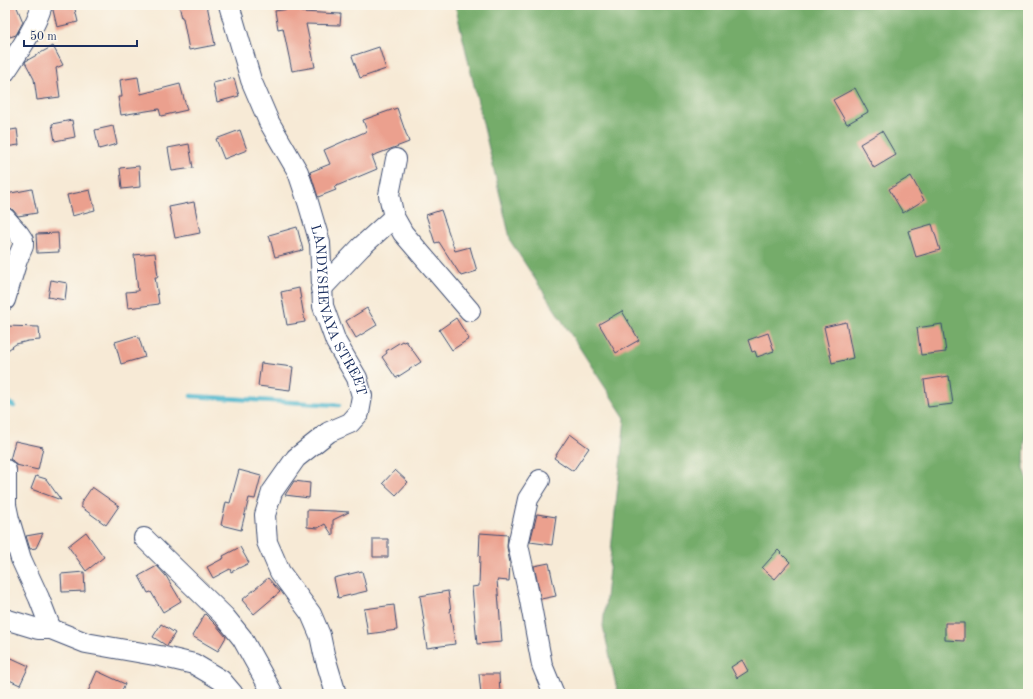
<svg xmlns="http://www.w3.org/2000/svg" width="1033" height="699" viewBox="0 0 1033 699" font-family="'Old Standard TT',serif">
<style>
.forest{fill:#75ac6b;stroke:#486e64}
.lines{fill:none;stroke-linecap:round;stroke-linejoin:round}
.stream{stroke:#50b7ce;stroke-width:4.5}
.building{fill:#eba08e}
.minor-casing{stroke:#3c4b70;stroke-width:22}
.minor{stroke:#fff;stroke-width:20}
.labels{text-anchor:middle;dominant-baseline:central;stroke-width:4;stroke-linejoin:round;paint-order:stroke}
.street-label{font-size:14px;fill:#1b2f5e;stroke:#fbf7ec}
</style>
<rect width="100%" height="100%" fill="#fbf7ec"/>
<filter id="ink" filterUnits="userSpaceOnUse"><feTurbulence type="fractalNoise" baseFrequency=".025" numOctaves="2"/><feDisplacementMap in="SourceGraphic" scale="8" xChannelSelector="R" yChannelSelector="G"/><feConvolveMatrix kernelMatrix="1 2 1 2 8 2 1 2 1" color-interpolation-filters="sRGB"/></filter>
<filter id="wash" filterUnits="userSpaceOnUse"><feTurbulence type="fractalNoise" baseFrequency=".012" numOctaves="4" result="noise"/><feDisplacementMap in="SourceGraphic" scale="16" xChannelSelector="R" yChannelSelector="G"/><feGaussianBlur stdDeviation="0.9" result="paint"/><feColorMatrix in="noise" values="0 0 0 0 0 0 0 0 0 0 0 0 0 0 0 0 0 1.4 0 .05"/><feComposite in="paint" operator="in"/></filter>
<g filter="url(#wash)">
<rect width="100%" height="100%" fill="#f7ead6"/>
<path class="forest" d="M455 5H1028V340L1024 468 1028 480V694H618L603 626 625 418 511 242Z"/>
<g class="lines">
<path class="stream" d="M191 396 339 405
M5 401 14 406"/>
</g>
<g id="blocks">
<path class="building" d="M16 5 23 22 16 35 10 37 5 25V9Z
M53 5H74L78 22 57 27 53 10Z
M179 5H207L215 45 189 50 183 18H182Z
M300 7 301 12 341 14 340 25 306 24 315 67 292 71 283 28 278 29 275 11Z
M53 46 63 65 56 68 60 97 37 100 34 79 25 62 26 61Z
M379 47 386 69 360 78 352 56Z
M138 77 141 94 180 84 187 110 161 116 159 109 121 115 118 97H122L120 80Z
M234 78 239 96 217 102 213 83Z
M855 88 868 112 847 124 833 100Z
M397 108 409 142 372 156 377 169 334 187 336 190 318 197 310 172 330 164 324 150 367 131 363 120Z
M72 120 75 137 55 141 52 124Z
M113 126 117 144 99 149 95 130Z
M17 129 19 145 5 147V131Z
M240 130 247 150 224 159 216 139Z
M882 131 896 155 874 168 860 144Z
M189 144 193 168 172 171 168 148Z
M139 166 140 187 122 189 120 168Z
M911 176 924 200 903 213 889 189Z
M32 189 37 213 18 216 13 210 8 207 6 194Z
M90 190 95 210 72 216 67 195Z
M194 202 200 233 175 238 169 207Z
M441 210 455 251 470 247 477 271 461 276 439 242 435 243 426 215Z
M932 224 940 250 916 257 908 231Z
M297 227 303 250 275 257 269 235Z
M58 233 59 252 37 253 36 234Z
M155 253 158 277H155L159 304 128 308 126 292 138 291 134 255Z
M51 280 67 283 65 300 48 297Z
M299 288 305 322 287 325 281 292Z
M367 308 377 325 356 338 346 321Z
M622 311 639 340 616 353 599 324Z
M456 318 469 339 452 350 439 330Z
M846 322 853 358 832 363 824 327Z
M942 324 946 352 921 355 917 328Z
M5 326 39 327 40 340 28 341 16 344 5 352Z
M768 333 774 351 757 357 755 351 752 352 748 340Z
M138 335 145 357 121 364 115 342Z
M402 341 403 342 406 341 421 362 396 378 382 357 387 353 386 351Z
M261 363 293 367 290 390 258 386Z
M949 376 953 404 928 407 924 380Z
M570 434 589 448 573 471 554 458Z
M15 441 43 447 38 470 16 465 12 460H10Z
M239 470 261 476 255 499 249 498 241 530 221 525 226 502 230 503Z
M395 470 408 482 396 495 383 483Z
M36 476 46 479 61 500 31 489Z
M294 481 310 483 309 498 285 495Z
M92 487 119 506 106 525 81 507V503Z
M307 510 334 511 349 512 333 520V536L325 524 318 528 307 527Z
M537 514 556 517 552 545 530 542Z
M86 532 104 557 86 571 68 546Z
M43 533 36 548 30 549 26 536Z
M480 533 508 535 507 547 510 563 509 581 497 580 502 642 477 644 472 587 479 586 480 556H479Z
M373 539H388V557H373Z
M240 547 249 563 231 572 230 569 213 578 207 567 224 558 223 556Z
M778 550 790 562 775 579 762 568Z
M549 563 556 596 541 599 534 566Z
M157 566 166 576 181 601 163 612 151 592 148 593 139 576Z
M362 571 367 591 338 598 334 578Z
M84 572 85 591 62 592 61 574Z
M268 578 280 592 254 614 242 600Z
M448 591 451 611H450L455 644 427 648 424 629 425 628 420 596Z
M394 605 397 630 368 634 364 609Z
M205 614 216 625 226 637 218 651 192 636Z
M945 623H964V641L945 640Z
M161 624 175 633 167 646 153 637Z
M5 655 29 666 20 685 5 678Z
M742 660 748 671 737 678 731 667Z
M97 671 125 684 120 694H87Z
M479 674H499L500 694H481Z"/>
</g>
</g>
<g filter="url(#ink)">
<use href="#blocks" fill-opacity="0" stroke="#3c4b70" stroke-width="1"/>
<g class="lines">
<g class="minor-casing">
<g id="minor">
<path id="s1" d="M229 5 251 80 269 122 298 172 308 202 320 243 323 306 336 342 357 378 362 396 359 413 350 423 329 432 296 458 272 492 265 515 267 542 280 572 311 614 320 635 324 654 336 694"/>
<path d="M5 72C19 51 35 29 42 5"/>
<path d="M396 159 389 195 394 217 403 233 470 311"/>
<path d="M5 218 19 234 23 240V246L17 260 5 300"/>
<path d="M321 289 361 247 394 217"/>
<path d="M6 470V505L9 519 21 559 39 598 51 629"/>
<path d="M540 480 528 499 518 545 529 595 542 665 554 694"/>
<path d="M144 538 225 617 242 638 273 694"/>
<path d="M5 619 38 629H51L86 643 160 656 194 664 221 680 233 694"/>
</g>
</g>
<use href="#minor" class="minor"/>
</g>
</g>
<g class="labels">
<g class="street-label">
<text stroke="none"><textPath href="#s1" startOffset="327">LANDYSHEVAYA STREET</textPath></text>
</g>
</g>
<rect width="1033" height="699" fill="none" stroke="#fbf7ec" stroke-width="20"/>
<path d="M24 40v6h113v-6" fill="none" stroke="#1b2f5e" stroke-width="2"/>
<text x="30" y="40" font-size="12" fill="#1b2f5e" stroke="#fbf7ec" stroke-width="3" paint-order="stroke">50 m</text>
</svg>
